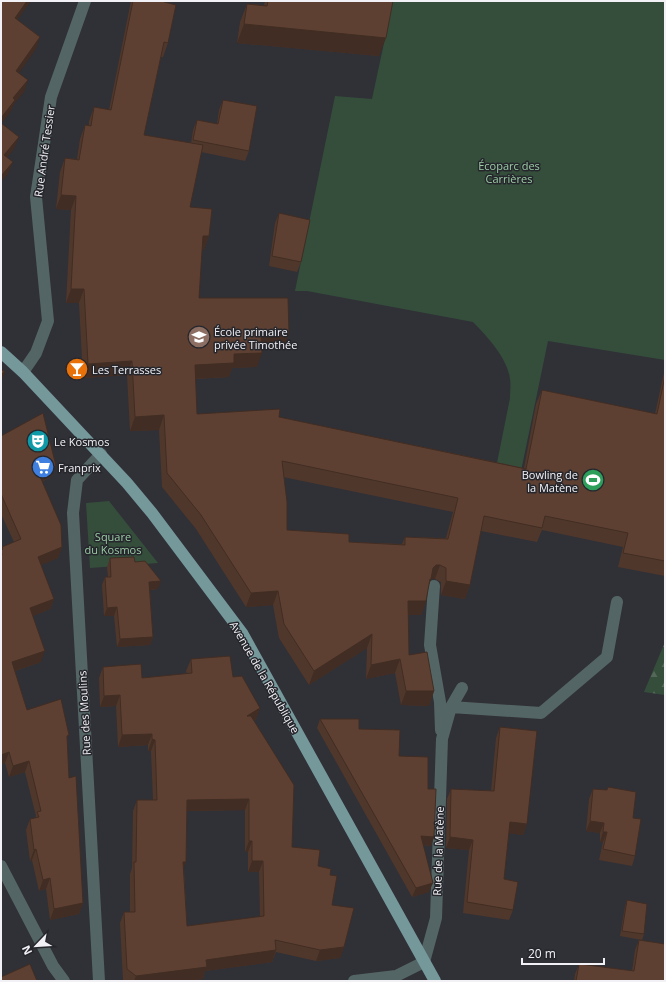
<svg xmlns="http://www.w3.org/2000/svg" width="666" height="982" viewBox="0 0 666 982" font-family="'Open Sans',sans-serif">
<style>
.green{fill:#354e3b}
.forest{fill:url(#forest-firs)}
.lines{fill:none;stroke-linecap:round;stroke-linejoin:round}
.minor{stroke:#546566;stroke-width:12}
.major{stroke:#75989b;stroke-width:12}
.wall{fill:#50372b;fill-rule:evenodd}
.shaded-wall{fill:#412d23}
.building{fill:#5d4032;stroke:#412d23;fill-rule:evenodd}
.labels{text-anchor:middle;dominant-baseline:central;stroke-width:3;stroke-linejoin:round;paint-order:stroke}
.street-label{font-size:11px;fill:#f2f2f6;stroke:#26272d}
.park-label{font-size:11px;fill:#9bcda5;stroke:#26272d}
.poi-label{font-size:11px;fill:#f2f2f6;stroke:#26272d;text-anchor:start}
</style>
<defs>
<pattern id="forest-firs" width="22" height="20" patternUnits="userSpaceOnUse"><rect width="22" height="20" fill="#354e3b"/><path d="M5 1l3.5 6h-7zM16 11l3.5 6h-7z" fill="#536858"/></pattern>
</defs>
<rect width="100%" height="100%" fill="#303037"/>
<path class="green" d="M393 1H665V360L548 341 510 524 486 518 510 398C510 392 511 385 510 379 508 359 487 336 473 322L307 291H295L335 96 372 99Z
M109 501 158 563 90 568 86 503Z"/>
<path class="forest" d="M665 642V695L644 692Z"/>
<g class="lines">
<path class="minor" d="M23 372 36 353 48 321 36 197 51 97 85 1
M434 586 430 645 440 702 441 730
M451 707 541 713 607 657 617 602
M1 866 53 966 64 981
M99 981 73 513 77 480 101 454
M354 981 396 976 424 962 436 918 442 739 451 707 462 688"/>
<path class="major" d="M1 352 23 372 127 483 152 513 242 633 435 981"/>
</g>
<path class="wall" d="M131 1H164L168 43 163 57H161L144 135 191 143 193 130 197 120 217 124 219 110 223 100 249 151 245 161 201 152 190 207 209 236 204 250H202L199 298 284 348 262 349 257 367 232 368 229 377 195 379 197 414 279 417 524 468 536 404 542 390 655 414 665 368V576L618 567 623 547 542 530 537 542 481 531 470 585 465 599 441 595V582L435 579H431L428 587 426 601 421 615H408L409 655 434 691 429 706 401 705 395 673 366 679 367 648 309 685 279 638 273 605 246 607 196 529 162 487 159 430 130 431 127 375 83 378 79 303H66L71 210 56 209 60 172 65 158 77 159 80 139 85 125H89V121L94 107 109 110ZM283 477 453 512 446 538 405 537 402 544 349 542 287 530Z
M265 1H393L379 56 237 43 240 22 247 4 264 5Z
M279 213 301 262 297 272 269 266 275 223Z
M1 436 52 476 42 482 62 547 58 558 41 565 54 599 50 609 33 616 41 662 15 671 27 710 67 741 69 778 83 903 79 914 50 920 46 889 39 891 32 860 30 861 26 830 30 819 35 818 36 816 25 772 9 777 5 763 1 764V550L2 547 14 542 1 514Z
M110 558 135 562 158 589 150 590 153 637 150 645 117 647 114 616H104L102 585 105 577H108L107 567Z
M191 659 233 677 260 708 256 719 254 721 292 847 330 875 332 905 344 947 340 958 316 961 276 952 272 962 205 971 203 979 184 981H124L123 980 120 923 124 912H130V874L132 868 133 811 137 800H153L151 751H148V745L118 747 116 706 100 707 99 678 103 667 142 678 187 674 186 671ZM245 810V852H248V872H259L260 917 187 926 184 868 187 811Z
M320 719 359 729 399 756 428 789 434 837 431 846 423 845 429 892 412 897 317 728Z
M500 727 527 824 523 835 509 833 504 879 513 910 509 920 463 913 469 850 446 848 447 799 451 789 491 791 496 738Z
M608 787 633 818 635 856 632 866 599 860 603 842H600V833L586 831 589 799 593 789 606 790Z
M627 900 644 934 642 940 620 936 625 906Z
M639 940 665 981H574L575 974 579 964 632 971 635 950Z"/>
<path class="shaded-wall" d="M27 1H31L10 30 15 18Z
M244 24 386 38 379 56 237 43Z
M40 37 36 49 12 83 16 71Z
M28 80 24 92 14 104 11 111 1 124V118L13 98Z
M19 137 14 149 1 165 4 155Z
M13 162 8 174 1 182V176Z
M61 195 76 196 71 210 56 209Z
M203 236H209L204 250H197Z
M71 289H84L79 303H66Z
M289 334 284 348 256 349 261 335Z
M262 353 257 367 232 368 229 377 189 379 195 365 234 354Z
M132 361 127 375 83 378 88 364Z
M5 372 1 382V374Z
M164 415 159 430 130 431 135 417Z
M56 466 52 476 35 485 39 474Z
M62 547 58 558 34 568 38 557Z
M436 565H440L435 579H431L426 593 433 568Z
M161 581 158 589 147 590 149 582Z
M446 581 470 585 465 599 441 595Z
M278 591 273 605 246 607 251 593Z
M54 599 50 609 26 619 30 608Z
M408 601H426L421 615H403Z
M117 607 114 616H104L107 608Z
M372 634 367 648 309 685 314 671Z
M153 637 150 645 117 647 120 639Z
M45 651 41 662 8 673 12 662Z
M400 659 395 673 366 679 371 665Z
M406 691H434L429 706 401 705Z
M120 695 116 706 100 707 104 696Z
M260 708 256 719 243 728 247 716Z
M152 734 148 745 118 747 122 735Z
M152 739 155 740 151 751H148Z
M9 752 5 763 1 764V755Z
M29 761 25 772 9 777 13 766Z
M249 799 245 810 183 811 187 800Z
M590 821 604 823 600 833 586 831Z
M510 822 527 824 523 835 507 833Z
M603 832H607L603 842H600Z
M421 836 434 837 431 846 418 844Z
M450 837 473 840 469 850 446 848Z
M249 841H252L248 852H245Z
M36 849 32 860 30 861 34 850Z
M252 861H263L259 872H248Z
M183 862H186L182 873Z
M50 878 46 889 39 891 43 880Z
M433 883 429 892 412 897 416 888Z
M83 903 79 914 50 920 54 909Z
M344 947 340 958 316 961 320 950Z
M276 950 272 962 205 971 203 979 184 981H134L136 976 206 960Z"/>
<path class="building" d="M1 1H27L15 18 40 37 16 71 28 80 13 98 15 100 1 118Z
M133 1H164V2L176 5 168 43 164 42 144 135 203 145 190 207 212 209 209 236H203L199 298H288L289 334 261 335 262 353 234 354V363L195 365 197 414 280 409 279 417 526 469 542 390 657 414 665 376V561L623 553 628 533 545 516 542 528 484 516 470 585 446 581V568L440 565H436L433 568 431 579H430L426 601H408L409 655 427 652 434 691H406L400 659 371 665 372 634 314 671 284 624 278 591 251 593 201 515 167 473 164 415 135 417 132 361 88 364 84 289H71L76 196 61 195 65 158 79 160 85 125 91 126 94 107 111 110ZM282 461 458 498 448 539 405 537V545L349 542V534L287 530V502Z
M268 1H393L386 38 244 24 247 4 267 6Z
M223 100 257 106 249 151 193 140 197 120 218 124Z
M1 123 19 137 4 155 13 162 1 176Z
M279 213 310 220 301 262 272 256Z
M1 369 5 372 1 374Z
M43 413 56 466 39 474 61 525 62 547 38 557 54 599 30 608 45 651 12 662 27 710 61 699 69 735 67 736 69 778 76 776 83 903 54 909 50 878 43 880 36 849 34 850 30 819 39 817 37 812 41 811 29 761 13 766 9 752 1 755V556L2 555 1 550 3 549 2 547 21 539 1 494V436Z
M134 557 135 562 145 561 161 581 149 582 153 637 120 639 117 607 107 608 105 577H111L110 558Z
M230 656 233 677 242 676 260 708 247 716H251L294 785 292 847 320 850 318 866 331 869 330 875 337 876 332 905 354 908 344 947 320 950 275 940 276 950 206 960 207 967 136 976 127 969 124 912H135L134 862H136L137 800H157L155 740 152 739V734L122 735 120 695 104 696 103 667 141 664 142 678 192 673 191 659ZM249 799V841H252V861H263L264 916 187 926 183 862H186L187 800Z
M320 719H359V729L400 730 399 756 428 757V789H436L434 837 421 836 433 883 416 888Z
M500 727 537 731 527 824 510 822 504 879 518 882 513 910 467 902 473 840 450 837 451 789 494 791Z
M608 787 636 792 633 818 641 819 635 856 603 849 607 832H603L604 823 590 821 593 789 607 790Z
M627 900 647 904 644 934 622 931Z
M639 940 665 944V981H576L579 964 634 971Z
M30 964 37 981H1V977Z"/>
<defs>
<g id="school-disc" transform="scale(1.15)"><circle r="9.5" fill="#8d6e63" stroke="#26272d"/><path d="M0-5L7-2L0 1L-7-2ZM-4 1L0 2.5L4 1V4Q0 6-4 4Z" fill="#fff"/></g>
<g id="bar-disc" transform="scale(1.15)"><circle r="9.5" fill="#e8710a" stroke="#26272d"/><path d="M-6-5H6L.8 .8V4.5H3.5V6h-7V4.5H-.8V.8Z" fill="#fff"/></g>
<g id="theatre-disc" transform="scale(1.15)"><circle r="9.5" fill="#0f9aa8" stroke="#26272d"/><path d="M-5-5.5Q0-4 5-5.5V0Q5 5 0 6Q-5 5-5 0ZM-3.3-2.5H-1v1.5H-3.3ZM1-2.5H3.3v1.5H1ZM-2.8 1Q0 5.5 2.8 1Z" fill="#fff"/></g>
<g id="supermarket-disc" transform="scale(1.15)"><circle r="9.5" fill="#3f7fe0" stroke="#26272d"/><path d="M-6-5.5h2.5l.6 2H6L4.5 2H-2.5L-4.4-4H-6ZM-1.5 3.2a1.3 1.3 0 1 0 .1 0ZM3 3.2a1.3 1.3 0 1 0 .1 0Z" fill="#fff"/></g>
<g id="stadium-disc" transform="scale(1.15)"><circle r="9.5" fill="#2e9e5b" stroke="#26272d"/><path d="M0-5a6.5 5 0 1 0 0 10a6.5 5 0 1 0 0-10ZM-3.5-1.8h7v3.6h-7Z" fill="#fff"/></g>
</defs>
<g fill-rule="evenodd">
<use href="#school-disc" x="199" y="337"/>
<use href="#bar-disc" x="77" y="369"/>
<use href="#theatre-disc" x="38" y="441"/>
<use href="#supermarket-disc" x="43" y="467"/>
<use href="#stadium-disc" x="593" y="480"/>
</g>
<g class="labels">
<g class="street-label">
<text transform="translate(44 151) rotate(-82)">Rue André Tessier</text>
<text transform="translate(265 677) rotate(60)">Avenue de la République</text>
<text transform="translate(84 713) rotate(-93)">Rue des Moulins</text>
<text transform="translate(438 851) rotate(-88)">Rue de la Matène</text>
</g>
<g class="park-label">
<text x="509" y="165">Écoparc des<tspan x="509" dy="13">Carrières</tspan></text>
<text x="113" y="536">Square<tspan x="113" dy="13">du Kosmos</tspan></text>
</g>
<g class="poi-label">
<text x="214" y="331">École primaire<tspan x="214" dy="13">privée Timothée</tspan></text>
<text x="92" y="369">Les Terrasses</text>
<text x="54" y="441">Le Kosmos</text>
<text x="58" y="467">Franprix</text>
<text x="578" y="474" text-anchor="end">Bowling de<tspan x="578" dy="13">la Matène</tspan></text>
</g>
</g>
<rect width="666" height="982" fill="none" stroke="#f2f2f6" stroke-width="4"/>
<g transform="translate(36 946) rotate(245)" stroke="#26272d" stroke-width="3" paint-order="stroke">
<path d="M0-3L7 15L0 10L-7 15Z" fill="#f2f2f6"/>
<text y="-6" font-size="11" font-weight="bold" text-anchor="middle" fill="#f2f2f6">N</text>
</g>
<path d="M522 958v6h82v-6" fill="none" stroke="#f2f2f6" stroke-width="2"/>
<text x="528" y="958" font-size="12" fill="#f2f2f6" stroke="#26272d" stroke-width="3" paint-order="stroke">20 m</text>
</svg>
